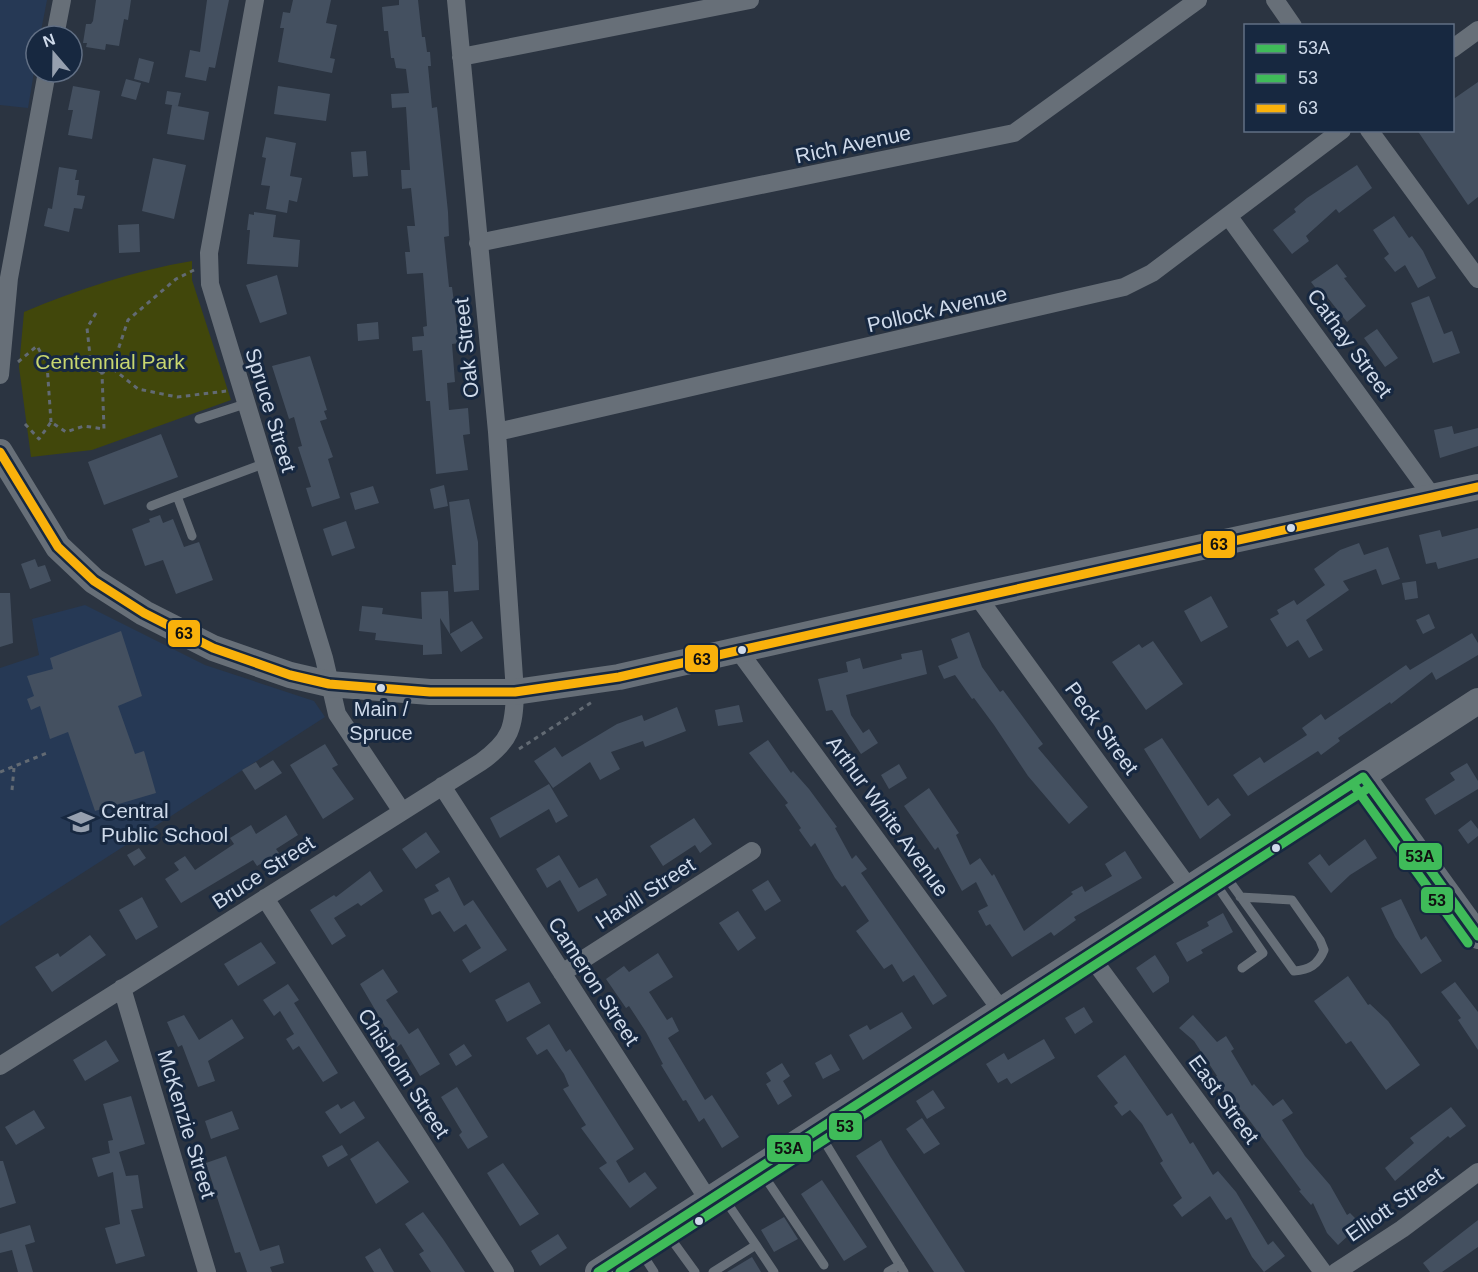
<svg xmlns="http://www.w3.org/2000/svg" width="1478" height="1272" viewBox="0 0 1478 1272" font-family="Helvetica,sans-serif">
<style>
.built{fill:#263955}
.green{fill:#41470b}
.building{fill:#445060}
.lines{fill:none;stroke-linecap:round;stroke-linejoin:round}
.path{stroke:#626a73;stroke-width:3;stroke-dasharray:4.5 4.5;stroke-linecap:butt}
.lane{stroke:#676f78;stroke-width:9}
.street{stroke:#676f78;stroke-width:18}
.secondary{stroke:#676f78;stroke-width:26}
.bus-1-casing{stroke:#172840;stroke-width:14}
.bus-2-casing{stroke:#172840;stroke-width:14}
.bus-3-casing{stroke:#172840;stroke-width:14}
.bus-1{stroke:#3fbb59;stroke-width:9}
.bus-2{stroke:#3fbb59;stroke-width:9}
.bus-3{stroke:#f9b10b;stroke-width:9}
.bus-dot{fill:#cfdaea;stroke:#172840;stroke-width:2}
.labels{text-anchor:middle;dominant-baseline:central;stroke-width:6;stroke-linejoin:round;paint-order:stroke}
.bus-label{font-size:20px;fill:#cfdaea;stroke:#172840}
.street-label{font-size:21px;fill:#cfdaea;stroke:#172840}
.park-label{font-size:21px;fill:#c8d66f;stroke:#172840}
.poi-label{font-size:21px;fill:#cfdaea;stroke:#172840;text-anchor:start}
.line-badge{stroke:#172840;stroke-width:2}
.pale-badge-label{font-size:16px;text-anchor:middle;font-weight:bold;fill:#111}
</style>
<rect width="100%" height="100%" fill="#2b3441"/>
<path class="built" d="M0 0H47L40 36H36V60L28 108 0 105Z
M85 605 205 665 314 701 325 717 0 926V668L39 655 32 619Z"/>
<path class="green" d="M192 261V280L231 400 92 450 31 457 19 367 24 312C79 289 133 271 192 261Z"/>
<path class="building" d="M96 0H131L128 20 124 19 119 46 106 44 105 50 86 47 87 43H83L86 24H91L93 21Z
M207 0H229L215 68 209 67 206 81 185 77 190 50 200 52Z
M293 0H331L326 23 337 25 330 58 335 59 332 73 278 62 284 28H280L283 12 290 13Z
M399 0H418L422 37H425L427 52H430L431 66H428L432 108 437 107 448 212 449 236 444 237 449 287H452L459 343 452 344 455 382 447 383 449 410 468 408 470 434 463 435 468 470 436 474 430 401H426L422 350 413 351 412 337 424 336 423 327 427 326 423 273 407 274 405 252H410L407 226H415L411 188 402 189 401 170H410L406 107 392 108 391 94 409 93 406 69 396 68 394 58H391L388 31H384L382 7 399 5Z
M139 58 154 62 149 83 134 79Z
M126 79 141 83 136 100 121 96Z
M1478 82V197L1468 205 1417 130H1452V100Z
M73 86 100 91 92 139 68 135 73 110H68Z
M278 86 330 94 326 121 274 114Z
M167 91 181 93 178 106 165 104Z
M172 105 209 112 204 140 167 134Z
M266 137 296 143 290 176 302 178 297 202 289 200 287 213 266 209 270 186 261 185 266 158 262 157Z
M366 151 368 176 353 177 351 152Z
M153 158 186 165 174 219 142 211Z
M1357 165 1372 188 1339 213 1336 209 1306 236 1309 241 1292 254 1273 230 1296 212 1294 209 1307 198Z
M59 167 77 170 75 180H79L77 195 85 196 82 209 74 208 69 232 44 226 48 208 52 209Z
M254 212 276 215 273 237 300 240 298 267 247 264 250 230H247L249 214 254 215Z
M1394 216 1409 238 1412 236 1423 251 1436 278 1418 288 1405 265 1395 272 1384 258 1389 254 1373 230Z
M139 224 140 252 119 253 118 225Z
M1337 264 1347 277 1344 278 1366 306 1347 322 1324 293 1321 295 1311 282Z
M277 275 287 314 260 323 246 285Z
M1429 296 1444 334 1452 331 1460 353 1433 363 1411 303Z
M378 322 379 339 358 341 357 324Z
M1377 329 1398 358 1385 367 1364 338Z
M310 356 327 410 324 411 327 419 320 421 333 457 328 459 340 498 312 507 306 488 311 487 298 447 302 446 294 417 289 419 272 366Z
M1452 426 1454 434 1478 428V446L1440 458 1434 430Z
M161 434 178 477 104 505 88 462Z
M444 485 448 506 434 509 430 489Z
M373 486 379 503 355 510 350 493Z
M469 499 478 542 479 590 454 592 452 565H456L449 502Z
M160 515 163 523 173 519 184 547 199 542 213 580 176 594 163 560 145 566 132 529 150 522 149 519Z
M346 521 355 548 332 556 323 529Z
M1478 528V558L1438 569 1436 562 1426 564 1419 535 1440 530 1442 537Z
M1359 543 1364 555 1388 547 1400 579 1382 585 1376 569 1343 581 1349 590 1306 620 1323 650 1309 658 1298 640 1287 647 1270 619 1279 614 1277 610 1294 600 1297 605 1325 585 1314 569 1340 550Z
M35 559 38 567 45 565 51 581 30 589 21 564Z
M1416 581 1418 598 1405 600 1402 583Z
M448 591 450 634 472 621 483 638 461 652 440 618 442 654 423 655V645L375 640 376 633 359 631 362 606 383 608 382 614 422 619 421 592Z
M0 593H10L13 643 0 647Z
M1211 596 1228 627 1201 642 1184 611Z
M1429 614 1435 628 1423 634 1416 620Z
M121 631 142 696 118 706 135 754 144 751 156 793 95 811 68 732 50 739 40 706 31 710 27 699 34 696 27 676 53 669 50 658Z
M969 632 982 667 1000 692 1003 690 1043 744 1038 748 1088 807 1069 824 1028 776 994 725 974 698 972 699 955 675 944 679 938 666 958 658 951 639Z
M1472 633 1478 643V655L1436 680 1432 672 1391 704 1390 702 1338 738 1340 741 1321 755 1318 751 1248 796 1233 775 1260 757 1264 763 1307 735 1302 728 1321 714 1325 720 1406 665 1410 670Z
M1153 641 1183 684 1146 710 1112 662 1139 644 1142 648Z
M922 650 927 674 846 695 851 715 863 733 869 729 878 743 861 754 832 710 826 711 818 679 848 672 846 662 860 658 863 669 902 659 901 654Z
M739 705 743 722 718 726 715 710Z
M677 707 686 731 645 747 643 741 611 752 620 769 600 780 590 762 553 788 534 761 555 747 562 757 617 724 642 715 644 721Z
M1162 738 1208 806 1218 798 1231 815 1200 839 1144 749Z
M768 740 791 773 793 771 809 789 837 827 835 828 852 859 856 855 867 869 861 873 947 996 933 1005 914 975 903 982 892 964 884 969 856 931 869 921 845 885 842 887 835 878 815 843 811 847 799 830 801 828 785 805 788 803 749 753Z
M325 744 338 765 332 768 354 799 323 819 290 765Z
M273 760 282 773 255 790 242 770 256 762 260 768Z
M1467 763 1478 781V789L1435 815 1425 799 1455 780 1450 773Z
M899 764 907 778 889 789 881 775Z
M549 784 568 816 556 823 549 809 500 838 490 818Z
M929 788 959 833 956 835 970 865 980 858 992 876 994 874 1024 931 1073 894 1071 892 1082 886 1085 892 1112 876 1105 864 1125 851 1142 878 1074 917 1076 920 1054 936 1051 932 1012 957 990 924 986 926 978 911 988 906 976 882 962 891 938 847 935 850 904 806Z
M286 815 298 835 276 849 279 853 257 866 253 860 181 903 165 879 179 870 174 863 185 856 195 870 234 844 230 838 251 825 256 834Z
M694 818 712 844 700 853 695 845 663 866 650 846Z
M1471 820 1478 829V836L1468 844 1458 830Z
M426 832 440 852 416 869 402 849Z
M1365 839 1377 858 1350 875 1331 893 1308 863 1320 854 1329 866Z
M139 848 146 858 134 866 127 855Z
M559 855 579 888 597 878 607 895 578 912 560 880 547 888 536 869Z
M370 871 383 891 361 906 358 903 334 918 346 936 332 945 310 910 334 895 336 897Z
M449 877 464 906 473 900 507 950 470 973 462 960 481 948 466 924 454 932 440 911 432 915 424 899 439 891 435 885Z
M768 880 781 901 765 911 752 890Z
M142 897 158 927 136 940 119 910Z
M1401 899 1421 940 1426 936 1442 961 1421 974 1395 937 1381 908Z
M738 911 756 938 738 951 719 923Z
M1223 913 1233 932 1201 950 1203 953 1187 962 1176 943 1209 926 1207 922Z
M90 935 106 955 52 992 35 967 58 953 60 957Z
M261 942 276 963 238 986 224 964Z
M658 953 673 977 649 992 667 1020 672 1017 679 1031 668 1038 705 1100 712 1095 739 1137 722 1148 704 1118 699 1122 686 1100 683 1101 661 1065 663 1064 646 1032 629 1006 626 1008 606 979 624 966 629 972Z
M1155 955 1169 977V982L1153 993 1136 968Z
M383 969 398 992 386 1000 409 1034 418 1028 440 1064 420 1076 401 1044 397 1047 360 984Z
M1348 976 1368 1005 1370 1004 1388 1021 1420 1065 1386 1090 1351 1041 1346 1044 1314 1001Z
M529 982 541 1003 507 1022 495 1000Z
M1455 982 1478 1012V1050L1458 1020 1461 1018 1441 992Z
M288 984 299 1000 294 1003 338 1073 323 1082 299 1046 293 1050 286 1039 294 1034 280 1011 274 1016 263 1000Z
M1084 1007 1093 1022 1075 1034 1065 1018Z
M902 1012 912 1028 863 1060 849 1035 867 1025 870 1030Z
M184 1015 199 1040 232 1019 244 1038 208 1061 215 1081 198 1087 182 1045 178 1047 167 1022Z
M1193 1015 1217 1042 1226 1036 1234 1049 1231 1051 1252 1086 1254 1084 1273 1106 1283 1099 1293 1113 1282 1120 1305 1156 1330 1185 1347 1215 1350 1213 1361 1224 1338 1245 1327 1233 1313 1203 1311 1205 1299 1191 1301 1190 1244 1113 1221 1090 1214 1078 1217 1076 1194 1041 1179 1028Z
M549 1024 566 1052 570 1049 634 1149 616 1161 629 1183 645 1172 657 1188 630 1208 599 1168 607 1163 581 1128 586 1125 563 1089 569 1086 564 1074 547 1049 537 1055 526 1038Z
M1044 1039 1055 1058 1011 1084 1007 1078 998 1083 986 1064 1004 1053 1008 1060Z
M106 1040 119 1061 85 1081 73 1060Z
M464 1044 472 1056 456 1066 449 1054Z
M831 1054 840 1070 823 1079 815 1063Z
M1125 1055 1167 1116 1172 1113 1190 1144 1193 1142 1213 1175 1218 1171 1236 1192 1268 1245 1273 1241 1285 1256 1264 1272 1252 1257 1231 1217 1226 1220 1210 1196 1182 1217 1173 1205 1182 1198 1160 1163 1163 1161 1142 1124 1130 1110 1122 1116 1114 1106 1118 1103 1097 1076Z
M782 1063 790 1076 783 1081 792 1096 778 1105 766 1084 771 1081 766 1073Z
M457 1087 488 1137 468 1149 459 1135 462 1132 441 1097Z
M933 1090 945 1108 927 1119 916 1101Z
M131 1096 145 1144 119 1152 126 1176 138 1175 143 1208 131 1210 145 1256 116 1264 105 1228 120 1224 113 1172 98 1177 92 1158 110 1153 108 1141 113 1140 103 1104Z
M354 1101 365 1118 340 1134 325 1112 338 1104 341 1109Z
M1451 1107 1466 1126 1450 1138 1448 1136 1395 1181 1385 1168 1414 1143 1410 1138Z
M34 1110 45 1128 16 1145 5 1127Z
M232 1111 239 1129 211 1139 205 1121Z
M922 1118 940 1144 924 1154 906 1129Z
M881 1140 890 1156 965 1272H934L856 1156Z
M378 1141 409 1182 376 1204 350 1159Z
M342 1145 348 1155 328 1167 322 1156Z
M226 1156 260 1251 279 1245 284 1263 270 1267 272 1272H247L240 1252 235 1253 206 1163Z
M0 1161H3L16 1203 0 1208Z
M503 1163 539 1214 520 1226 487 1173Z
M822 1180 867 1247 844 1261 801 1194Z
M423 1212 443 1239 465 1272H431L419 1254 424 1251 405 1224Z
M784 1217 798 1239 774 1252 761 1230Z
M1478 1220V1247L1442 1272H1430L1423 1263Z
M30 1225 35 1242 25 1245 33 1272H18L12 1250 0 1253V1234Z
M558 1234 567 1248 540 1266 531 1251Z
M380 1248 394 1272H374L365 1257Z
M752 1257 761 1272H727Z"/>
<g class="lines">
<path class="path" d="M194 270 176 279 128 320 112 368 138 389 177 397 227 391
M96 313 87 328 91 365 102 373
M18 362 37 346 47 364 62 358 80 369 91 365
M47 364 51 422
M25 424 39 439 51 422 66 432 84 426 104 429 102 373 112 368
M519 749 592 702
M0 772 47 753
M12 790 14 768"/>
<path class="lane" d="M199 419 245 404
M151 506 177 496
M192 536 177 496 263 464
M1221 870 1230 882 1294 971C1309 970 1318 965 1324 950L1320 940 1292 900 1240 897
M1211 877 1263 953 1242 968
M818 1131 904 1272
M760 1170 824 1265
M666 1232 695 1272
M756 1245 774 1272
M639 1249 654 1272
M713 1272 756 1245 721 1194
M888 1272 900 1265"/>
<path class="street" d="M255 0 209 253 210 284 324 658 337 714 401 810
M1275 0 1293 26
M55 36 62 0
M1452 49 1478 30
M461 57 750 0
M1369 130 1478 279
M1229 217 1432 496
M478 243 1014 133 1198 0
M0 375 9 278 47 72
M497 432 1124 287 1152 273 1342 130
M977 596 1189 888
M738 650 1001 1010
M442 786 709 1201
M265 898 505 1272
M1089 954 1323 1272
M562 973 752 851
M122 988 207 1272
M0 1066 481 762C511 741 514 727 515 692L497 432 456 0
M1336 1272 1402 1229 1478 1172"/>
<path class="secondary" d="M0 452 58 547 94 581 144 613 213 648 290 675 329 684 430 692H515L619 677 977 596 1478 487
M1363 777 1478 936
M598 1272 1478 701"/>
<g class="bus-1-casing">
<path id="bus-1" d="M1363 777 1478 936
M598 1272 1363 777"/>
</g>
<g class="bus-2-casing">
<path id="bus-2" d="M1353 784 1468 943
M620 1272 1370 787"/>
</g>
<g class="bus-3-casing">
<path id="bus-3" d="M0 452 58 547 94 581 144 613 213 648 290 675 329 684 430 692H515L619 677 1478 487"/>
</g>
<use href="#bus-1" class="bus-1"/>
<use href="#bus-2" class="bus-2"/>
<use href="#bus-3" class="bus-3"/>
</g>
<defs>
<g id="school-bare" transform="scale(2.07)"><path d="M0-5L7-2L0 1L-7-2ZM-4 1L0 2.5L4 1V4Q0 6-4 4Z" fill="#96a0af" stroke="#172840" stroke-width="2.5" paint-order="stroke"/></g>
</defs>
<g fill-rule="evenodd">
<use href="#school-bare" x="81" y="822"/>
</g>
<g class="bus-dot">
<circle cx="1291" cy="528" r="5"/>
<circle cx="742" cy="650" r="5"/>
<circle cx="381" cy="688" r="5"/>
<circle cx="1276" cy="848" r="5"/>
<circle cx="699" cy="1221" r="5"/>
</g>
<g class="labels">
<g class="bus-label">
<text x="381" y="709">Main /<tspan x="381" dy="24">Spruce</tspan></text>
</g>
<g class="street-label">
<text transform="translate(853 144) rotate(-12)">Rich Avenue</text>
<text transform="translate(937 309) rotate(-13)">Pollock Avenue</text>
<text transform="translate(1350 343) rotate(54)">Cathay Street</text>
<text transform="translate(466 348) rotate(-96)">Oak Street</text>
<text transform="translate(271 410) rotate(73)">Spruce Street</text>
<text transform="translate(1102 728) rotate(54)">Peck Street</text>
<text transform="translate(888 816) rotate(54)">Arthur White Avenue</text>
<text transform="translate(263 872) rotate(-33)">Bruce Street</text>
<text transform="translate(645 893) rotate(-33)">Havill Street</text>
<text transform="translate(594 981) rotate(57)">Cameron Street</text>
<text transform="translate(404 1073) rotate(57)">Chisholm Street</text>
<text transform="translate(1224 1099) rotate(54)">East Street</text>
<text transform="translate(187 1124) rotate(73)">McKenzie Street</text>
<text transform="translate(1394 1204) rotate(-35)">Elliott Street</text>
</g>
<g class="park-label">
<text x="110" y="361">Centennial Park</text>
</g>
<g class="poi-label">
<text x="101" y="810">Central<tspan x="101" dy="24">Public School</tspan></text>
</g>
</g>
<g class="line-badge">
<rect x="1202" y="530" width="34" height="29" rx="6" fill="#f9b10b"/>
<rect x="167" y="619" width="34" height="29" rx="6" fill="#f9b10b"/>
<rect x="684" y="644" width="35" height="29" rx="6" fill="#f9b10b"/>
<rect x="1398" y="842" width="45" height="29" rx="6" fill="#3fbb59"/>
<rect x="1420" y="886" width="34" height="28" rx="6" fill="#3fbb59"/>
<rect x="828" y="1112" width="35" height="29" rx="6" fill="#3fbb59"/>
<rect x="766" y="1134" width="46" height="29" rx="6" fill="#3fbb59"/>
</g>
<g class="pale-badge-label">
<text x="1219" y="550">63</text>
<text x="184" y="639">63</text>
<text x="702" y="665">63</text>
<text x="1420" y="862">53A</text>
<text x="1437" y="906">53</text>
<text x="845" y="1132">53</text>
<text x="789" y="1154">53A</text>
</g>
<rect x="1244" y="24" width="210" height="108" fill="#172840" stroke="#616f84" stroke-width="1.5"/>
<rect x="1256" y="44" width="30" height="9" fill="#3fbb59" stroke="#616f84" stroke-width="1.5"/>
<text x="1298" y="54" font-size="18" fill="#cfdaea">53A</text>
<rect x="1256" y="74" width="30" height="9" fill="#3fbb59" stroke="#616f84" stroke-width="1.5"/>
<text x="1298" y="84" font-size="18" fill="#cfdaea">53</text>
<rect x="1256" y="104" width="30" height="9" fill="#f9b10b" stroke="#616f84" stroke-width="1.5"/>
<text x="1298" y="114" font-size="18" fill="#cfdaea">63</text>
<g transform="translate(54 54) rotate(340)"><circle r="28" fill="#172840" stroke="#616f84" stroke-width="1.5"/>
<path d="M0-4.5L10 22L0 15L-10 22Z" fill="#96a0af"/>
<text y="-9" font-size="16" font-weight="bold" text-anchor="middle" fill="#cfdaea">N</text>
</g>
</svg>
